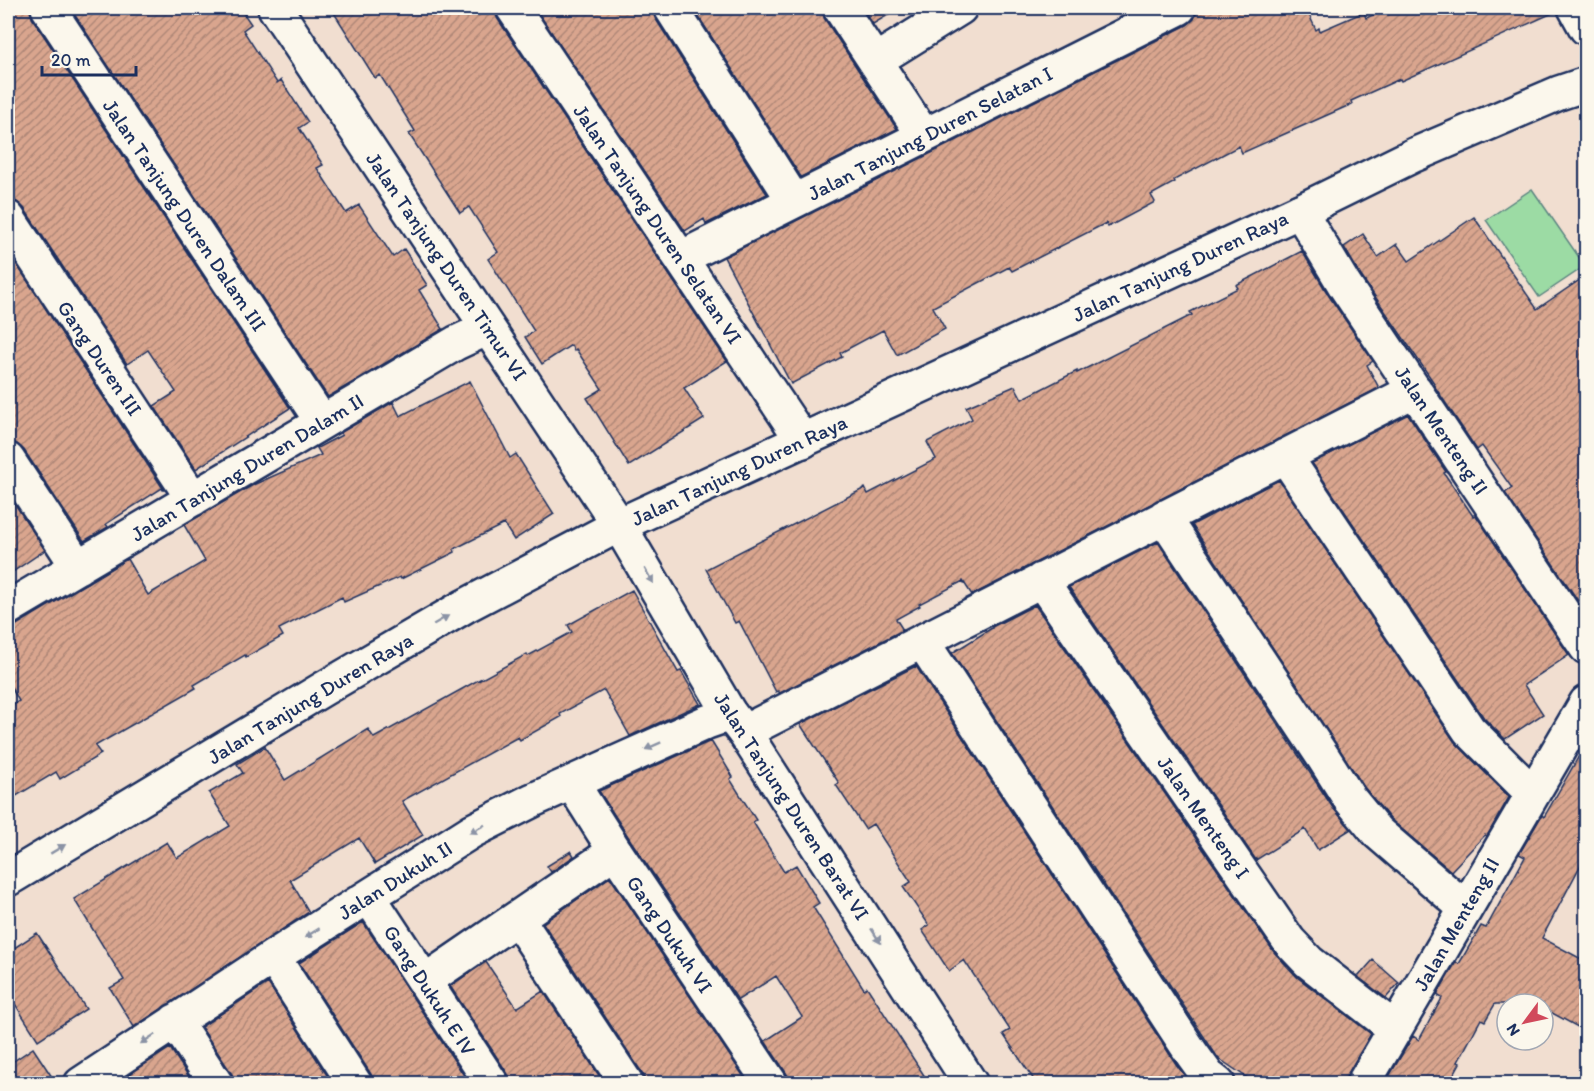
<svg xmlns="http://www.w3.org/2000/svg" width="1594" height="1091" viewBox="0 0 1594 1091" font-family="Itim,sans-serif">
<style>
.pitch{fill:#9cdba4;stroke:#5c8581;stroke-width:1.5}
.building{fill:url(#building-hatch);stroke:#1b2f5e;stroke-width:1.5}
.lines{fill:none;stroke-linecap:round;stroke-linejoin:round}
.street-casing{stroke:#1b2f5e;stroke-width:38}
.secondary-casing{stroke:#1b2f5e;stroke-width:38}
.primary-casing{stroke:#1b2f5e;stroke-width:38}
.street{stroke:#fbf7ec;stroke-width:33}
.secondary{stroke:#fbf7ec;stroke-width:33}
.primary{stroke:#fbf7ec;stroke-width:33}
.oneway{fill:#8b93a5}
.labels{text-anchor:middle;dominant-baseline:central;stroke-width:5;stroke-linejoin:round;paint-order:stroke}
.street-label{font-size:21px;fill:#1b2f5e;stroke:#fbf7ec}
</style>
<defs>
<pattern id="building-hatch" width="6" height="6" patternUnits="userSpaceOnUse" patternTransform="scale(1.5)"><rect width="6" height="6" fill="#d9a58e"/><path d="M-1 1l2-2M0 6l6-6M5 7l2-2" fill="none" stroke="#af8777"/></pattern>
</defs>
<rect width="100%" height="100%" fill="#f1ded0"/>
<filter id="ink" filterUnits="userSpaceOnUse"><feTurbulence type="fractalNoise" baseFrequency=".0167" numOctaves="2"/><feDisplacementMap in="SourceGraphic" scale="12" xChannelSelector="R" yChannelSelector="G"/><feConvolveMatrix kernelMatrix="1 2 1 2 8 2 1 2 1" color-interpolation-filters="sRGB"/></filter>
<g filter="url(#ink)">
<path class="pitch" d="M1532 189 1585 266 1539 297 1486 220Z"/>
<path class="building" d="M17 8H30L32 18 290 408 196 469 154 406 176 392 148 350 127 364 24 208 17 202 8 199V14Z
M70 8H240L251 24 243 30 277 83 281 80 308 122 299 128 323 165 317 168 346 213 359 205 393 257 404 249 427 285 419 290 443 329 328 397Z
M331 8H495L497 18 727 361 684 388 704 419 629 466 587 398 602 389 576 349 574 351 571 345 542 364 525 337 534 331 488 259 498 252 469 207 460 213 409 134 415 131 380 75 375 78Z
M535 8H652L655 18 767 194 706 224 704 219 685 231Z
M693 8H822L824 18 897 129 801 177Z
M862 8H900L873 24Z
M1203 8H1306L1316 30 1319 28 1320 31 1364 12 1366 18 1389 8H1556L1557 11 1401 81 1400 79 1351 101 1352 104 1242 153 1239 146 1174 180 1175 182 1151 195 1155 202 1108 227 1106 223 1012 271 1009 267 933 307 945 329 897 355 883 330 840 353 842 357 791 384 724 257 1187 25 1194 19 1197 10Z
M1474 217 1537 309 1587 275V614L1505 493 1512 488 1482 446 1477 450 1433 384 1434 383 1361 276 1344 247 1363 234 1378 257 1397 244 1409 261Z
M8 251 164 490H163L162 488 106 524 108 527 84 541 24 450 17 444 8 441Z
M1302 251 1329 296 1373 361 1367 365 1379 388 972 595 963 581 919 604 920 606 896 619 903 630 780 693 778 691 776 692 739 621 735 623 706 569 865 488 868 494 936 459 927 442 972 419 966 407 1015 386 1022 399 1077 371V373L1192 315 1190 312 1238 288 1236 285Z
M470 381 510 458 516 454 554 514 514 540 504 524 454 549 455 552 401 579 400 577 344 602 342 597 279 629 283 636 246 657 245 655 194 685 196 688 95 746 101 754 60 779 56 772 8 801V708L19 701 8 682V630L127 559 148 595 205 561 184 525 253 485 321 455 317 448 342 435 340 433 393 402 400 416Z
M1408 414 1446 472 1444 473 1473 516 1475 514 1569 655 1524 685 1543 714 1505 739 1484 718 1312 463Z
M1279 480 1454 741 1509 797 1487 836 1485 835 1451 871 1390 819 1364 787 1192 525Z
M8 493 45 550 8 575Z
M1158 542 1333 808 1351 829 1318 850 1305 829 1256 860 1069 587Z
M632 590 678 672 681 671 700 704 630 736 604 690 560 714 561 717 520 740 518 737 402 801 423 835 375 864 359 838 290 880 309 912 134 1027 110 988 124 980 74 899 167 842 177 858 230 826 209 793 243 773 237 764 265 747 285 780 368 729 374 738 480 679V680L527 654 528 656 572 632 568 625Z
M1035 605 1274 952 1297 977 1371 1034 1347 1075 1344 1083H1255L1218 1058 952 653 992 628V627Z
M916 666 1176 1064 1190 1083H1036L1003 1034 1010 1030 964 960 949 971 922 930 929 925 903 887 911 882 873 824 865 829 836 785 839 783 800 724Z
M711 741 733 777 730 779 756 820 753 822 784 872 796 865 819 903 813 907 864 989 867 987 929 1083H790L787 1074 765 1041 802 1017 776 976 738 1000 631 841 599 791Z
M1587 742V853L1542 938 1587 962V1032L1543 1008V1004H1495L1485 1021 1481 1019 1458 1062 1460 1063 1449 1083H1385L1413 1036 1419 1040 1442 998 1437 995 1456 962 1459 964 1481 926 1486 928 1525 857 1519 854 1542 815 1544 817Z
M571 851 574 856 551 872 547 866Z
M610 877 748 1083H646L643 1074 543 923Z
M363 922 469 1083H374L371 1074 299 963Z
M37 933 86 1009 38 1040 8 993V952Z
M1373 960 1399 983 1386 998 1358 977Z
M486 962 517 1008 543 991 604 1083H511L508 1074 450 986Z
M268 983 332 1083H235L232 1074 201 1027Z
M33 1048 56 1083H8V1065Z
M170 1048 193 1083H116Z"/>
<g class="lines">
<g class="street-casing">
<path id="street" d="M48 8 322 422
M275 8 619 525
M513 8 803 441
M671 8 794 201
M840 8 924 136
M1575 8 1586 28
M875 61 960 8
M1300 211 1345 286 1586 647
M8 218 193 499
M681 258 1179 8
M1285 456 1469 730 1532 793
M8 460 78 567
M1164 517 1323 757 1349 798 1377 832 1465 908
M1041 580 1289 941 1309 962 1395 1029
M8 608 456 343 488 328
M922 641 1192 1054 1208 1076 1218 1084
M744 732 1415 390
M572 783 615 851 771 1084
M369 897 492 1084
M517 918 627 1084
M273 957 355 1084
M425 981 615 851
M175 1021 216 1084
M81 1084 273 957 472 831 533 800 707 722 730 714
M1363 1084 1586 703"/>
</g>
<g class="secondary-casing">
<path id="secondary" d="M619 525 730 714 744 732 971 1084"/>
</g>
<g class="primary-casing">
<path id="primary" d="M8 879 323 689 465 606 619 525 1300 211 1414 155 1559 93 1586 84"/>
</g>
<use href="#street" class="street"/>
<use href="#secondary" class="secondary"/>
<use href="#primary" class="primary"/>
</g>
<defs><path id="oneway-solid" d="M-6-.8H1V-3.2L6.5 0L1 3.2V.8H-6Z" transform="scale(1.5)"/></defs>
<g class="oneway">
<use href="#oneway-solid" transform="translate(649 576) rotate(60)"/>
<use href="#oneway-solid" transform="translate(441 620) rotate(-30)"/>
<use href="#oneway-solid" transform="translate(653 746) rotate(156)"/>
<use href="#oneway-solid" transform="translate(477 829) rotate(152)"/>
<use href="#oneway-solid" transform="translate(58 849) rotate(-31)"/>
<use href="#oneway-solid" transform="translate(312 933) rotate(148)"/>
<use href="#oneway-solid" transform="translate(876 936) rotate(57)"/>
<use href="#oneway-solid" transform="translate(148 1039) rotate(147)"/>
</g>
</g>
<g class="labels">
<g class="street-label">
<text transform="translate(930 133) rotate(-27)">Jalan Tanjung Duren Selatan I</text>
<text transform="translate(185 215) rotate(56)">Jalan Tanjung Duren Dalam III</text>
<text transform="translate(658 224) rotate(56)">Jalan Tanjung Duren Selatan VI</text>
<text transform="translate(447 266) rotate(56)">Jalan Tanjung Duren Timur VI</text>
<text transform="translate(1180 266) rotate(-25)">Jalan Tanjung Duren Raya</text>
<text transform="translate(100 358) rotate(56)">Gang Duren III</text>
<text transform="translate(1442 430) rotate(56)">Jalan Menteng II</text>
<text transform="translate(247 467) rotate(-31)">Jalan Tanjung Duren Dalam II</text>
<text transform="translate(739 470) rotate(-25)">Jalan Tanjung Duren Raya</text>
<text transform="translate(310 698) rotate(-31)">Jalan Tanjung Duren Raya</text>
<text transform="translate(792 806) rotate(57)">Jalan Tanjung Duren Barat VI</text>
<text transform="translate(1204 817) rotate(55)">Jalan Menteng I</text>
<text transform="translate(395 880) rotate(-32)">Jalan Dukuh II</text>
<text transform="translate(1456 924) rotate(-60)">Jalan Menteng II</text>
<text transform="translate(670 934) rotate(56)">Gang Dukuh VI</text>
<text transform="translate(430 990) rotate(57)">Gang Dukuh E IV</text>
</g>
</g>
<rect width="1594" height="1091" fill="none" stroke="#fbf7ec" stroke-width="30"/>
<rect x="15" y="15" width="1564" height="1061" fill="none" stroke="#1b2f5e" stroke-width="2" filter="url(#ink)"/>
<g transform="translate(1525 1022) rotate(237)"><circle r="28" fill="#fbf7ec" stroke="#a1a7b3" stroke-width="1.5"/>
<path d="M0-4.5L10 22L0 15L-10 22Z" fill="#d1495b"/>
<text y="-9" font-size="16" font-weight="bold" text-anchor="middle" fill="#1b2f5e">N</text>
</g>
<path d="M42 66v9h94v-9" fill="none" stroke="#1b2f5e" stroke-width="3"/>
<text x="51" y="66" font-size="18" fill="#1b2f5e" stroke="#fbf7ec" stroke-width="4.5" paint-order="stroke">20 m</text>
</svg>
